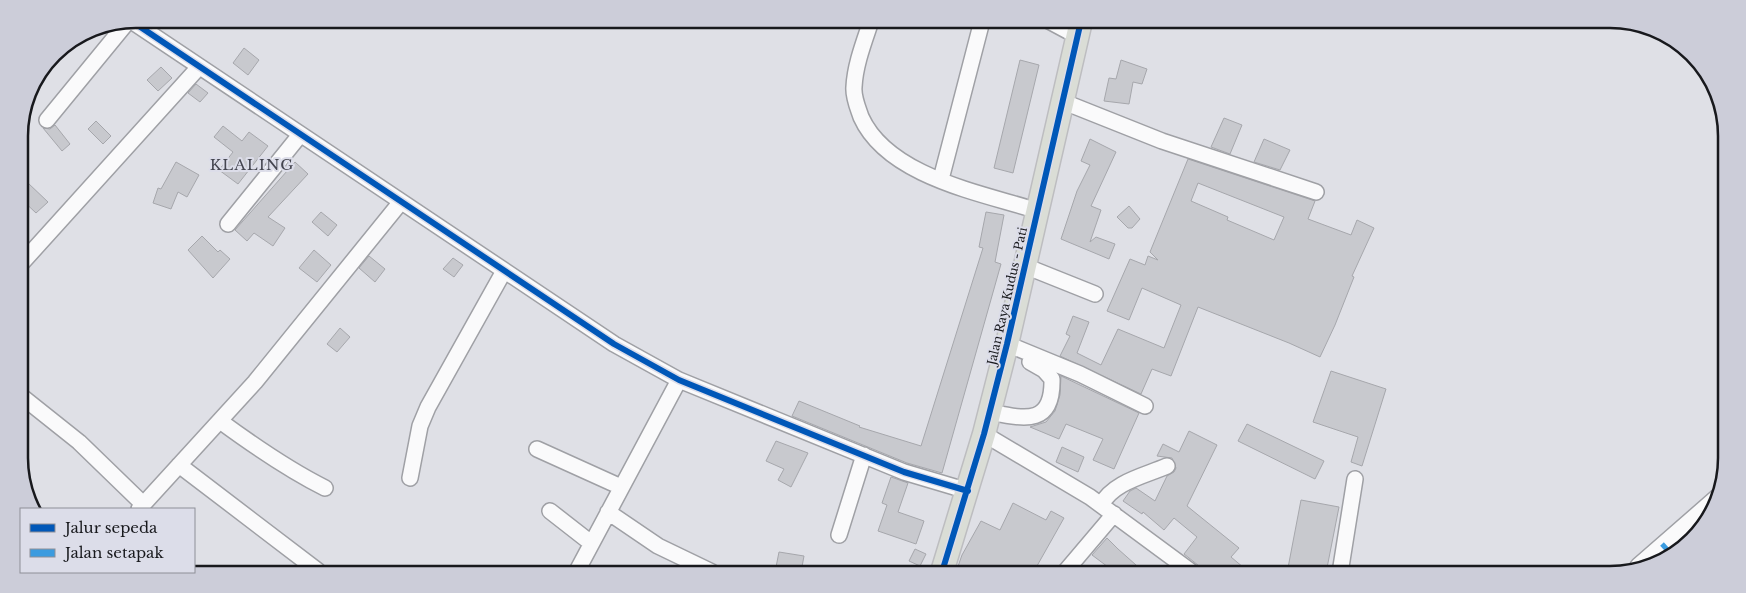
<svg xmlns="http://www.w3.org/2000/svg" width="1746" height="593" viewBox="0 0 1746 593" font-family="'Libre Baskerville',serif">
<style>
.building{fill:#c8c9ce;stroke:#a6a7ac;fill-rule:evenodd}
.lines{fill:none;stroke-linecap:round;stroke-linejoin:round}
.minor-casing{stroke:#9fa0a5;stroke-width:18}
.highway-casing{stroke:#bdbdc0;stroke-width:25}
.minor{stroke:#fafafb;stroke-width:15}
.highway{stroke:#daddd6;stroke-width:22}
.quiet{stroke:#3b9bdf;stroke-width:5;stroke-dasharray:10 5;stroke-linecap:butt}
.cycleway-casing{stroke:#dcdde9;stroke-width:9}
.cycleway{stroke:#0057b8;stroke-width:6}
.labels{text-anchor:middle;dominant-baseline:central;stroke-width:4;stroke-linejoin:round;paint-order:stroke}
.street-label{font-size:12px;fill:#18191d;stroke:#dcdde9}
.quarter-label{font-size:15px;letter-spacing:1px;fill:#44454f;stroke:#dcdde9}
.rim{fill:none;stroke:#18191d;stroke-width:2.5}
</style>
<rect width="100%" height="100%" fill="#dfe0e6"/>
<path class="building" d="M244 48 259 60 248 75 233 63Z
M1020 60 1039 65 1013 173 994 168Z
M1121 60 1147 69 1142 84 1133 82 1129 104 1104 101 1109 78 1116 79Z
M161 67 172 78 158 91 147 80Z
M196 84 208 93 200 102 188 93Z
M1224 118 1242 125 1230 154 1211 147Z
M96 121 111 136 103 144 88 129Z
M55 125 70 144 62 151 43 128 50 129Z
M223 126 242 141 249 132 268 146 238 184 219 170 233 152 214 137Z
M1090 139 1116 152 1091 206 1101 210 1090 242 1096 237 1115 244 1109 259 1061 239 1077 191 1090 165 1081 161Z
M1264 139 1290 150 1280 170 1254 162Z
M1188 159 1315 201 1308 219 1351 235 1357 220 1374 228 1352 276 1354 277 1335 325 1320 357 1289 343 1198 307 1171 376 1152 369 1141 394 1060 356 1070 336 1066 334 1073 316 1089 322 1077 353 1101 365 1118 329 1164 348 1181 305 1142 288 1129 320 1107 311 1130 259 1145 265 1148 256 1158 260 1150 252ZM1198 183 1284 217 1274 240 1227 220 1228 217 1191 201Z
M176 162 199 175 187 197 178 192 171 209 153 203 158 188 161 189Z
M295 162 308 174 268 217 285 228 273 246 254 233 247 241 235 230Z
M28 183 48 202 36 213 19 197V192Z
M1129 206 1140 219 1132 228H1128L1117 217Z
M321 212 337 225 328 236 312 222Z
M986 212 1004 215 995 262 1001 264 942 473 907 463 792 416 799 401 860 426 859 427 921 446 983 248 979 247Z
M202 236 218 252 220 250 230 259 213 278 188 250Z
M314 250 331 265 317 282 299 268Z
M369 256 385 269 375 282 359 268Z
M453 258 463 265 454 277 443 269Z
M340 328 350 337 337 352 327 344Z
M1331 371 1386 389 1362 466 1351 462 1358 437 1313 422Z
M1061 376 1139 413 1114 469 1093 460 1103 439 1066 424 1059 439 1030 427 1046 422 1055 411 1060 395Z
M1247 424 1324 461 1315 479 1238 441Z
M1189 431 1217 445 1187 506 1239 548 1231 557 1250 573H1224L1219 568 1215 573H1208L1184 554 1197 537 1174 518 1164 530 1143 512 1142 514 1123 501 1130 491 1136 488 1155 501 1167 476 1174 472 1176 468 1172 458 1157 456 1163 444 1179 452Z
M776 441 808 453 791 487 778 480 784 469 766 461Z
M1062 447 1084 457 1078 472 1056 462Z
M891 477 908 483 898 512 924 521 916 544 878 531 887 505 882 503Z
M1301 500 1339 507 1326 573H1287Z
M1013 503 1046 520 1051 511 1064 518 1033 573 956 572 962 555 981 521 1000 530Z
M1107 538 1118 549 1145 573H1116L1092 555Z
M915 549 926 554 920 566 909 561Z
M779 552 804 556 801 572H775Z"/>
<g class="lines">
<g class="minor-casing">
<path id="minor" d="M130 20 614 344 679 380 904 472 968 491
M871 21C864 42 855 65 854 87 853 97 858 108 861 117 888 177 982 193 1038 211
M1049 21 1077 36
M1064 102 1162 141 1316 192
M47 120 129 20
M941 179 982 21
M228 224 300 135
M20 265 199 67
M1025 266 1095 294
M1007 344 1080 374 1145 406
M20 395 79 442 143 504
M990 412C1025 419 1053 426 1052 379L1044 370 1030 362
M220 421C254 446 287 469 325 488
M984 434 1090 497 1193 573
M537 449 621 487
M179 465 318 571
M410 478 420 426 428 407 504 271
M1101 505C1113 482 1144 476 1167 466
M139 509 255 382 400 203
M550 511 591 543
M608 512 658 546 712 572
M839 535 864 455
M1638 566 1717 497
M577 571 679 380
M1064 573 1114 514
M1340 573 1355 479"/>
</g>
<g class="highway-casing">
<path id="highway" d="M942 572 984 434 1007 344 1081 21"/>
</g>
<use href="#minor" class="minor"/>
<use href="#highway" class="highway"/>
<path class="quiet" d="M1662 544 1671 554"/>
<g class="cycleway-casing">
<path id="cycleway" d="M130 20 614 344 679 380 904 472 968 491
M942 572 984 434 1007 344 1081 21"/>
</g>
<use href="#cycleway" class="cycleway"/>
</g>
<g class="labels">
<g class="street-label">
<text transform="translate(1007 296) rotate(-77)">Jalan Raya Kudus - Pati</text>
</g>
<g class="quarter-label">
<text x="252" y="164">KLALING</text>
</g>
</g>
<path d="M0 0H1746V593H0ZM136 28H1610A108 108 0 0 1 1718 136V458A108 108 0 0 1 1610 566H136A108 108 0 0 1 28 458V136A108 108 0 0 1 136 28Z" fill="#cccdd9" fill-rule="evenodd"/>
<path class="rim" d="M136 28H1610A108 108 0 0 1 1718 136V458A108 108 0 0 1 1610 566H136A108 108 0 0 1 28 458V136A108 108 0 0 1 136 28Z"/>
<rect x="20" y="508" width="175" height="65" fill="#dcdde9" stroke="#8e8f97"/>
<rect x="30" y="524" width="25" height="8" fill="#0057b8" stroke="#8e8f97"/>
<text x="65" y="533" font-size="15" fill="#18191d">Jalur sepeda</text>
<rect x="30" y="549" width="25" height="8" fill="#3b9bdf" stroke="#8e8f97"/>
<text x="65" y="558" font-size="15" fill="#18191d">Jalan setapak</text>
</svg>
